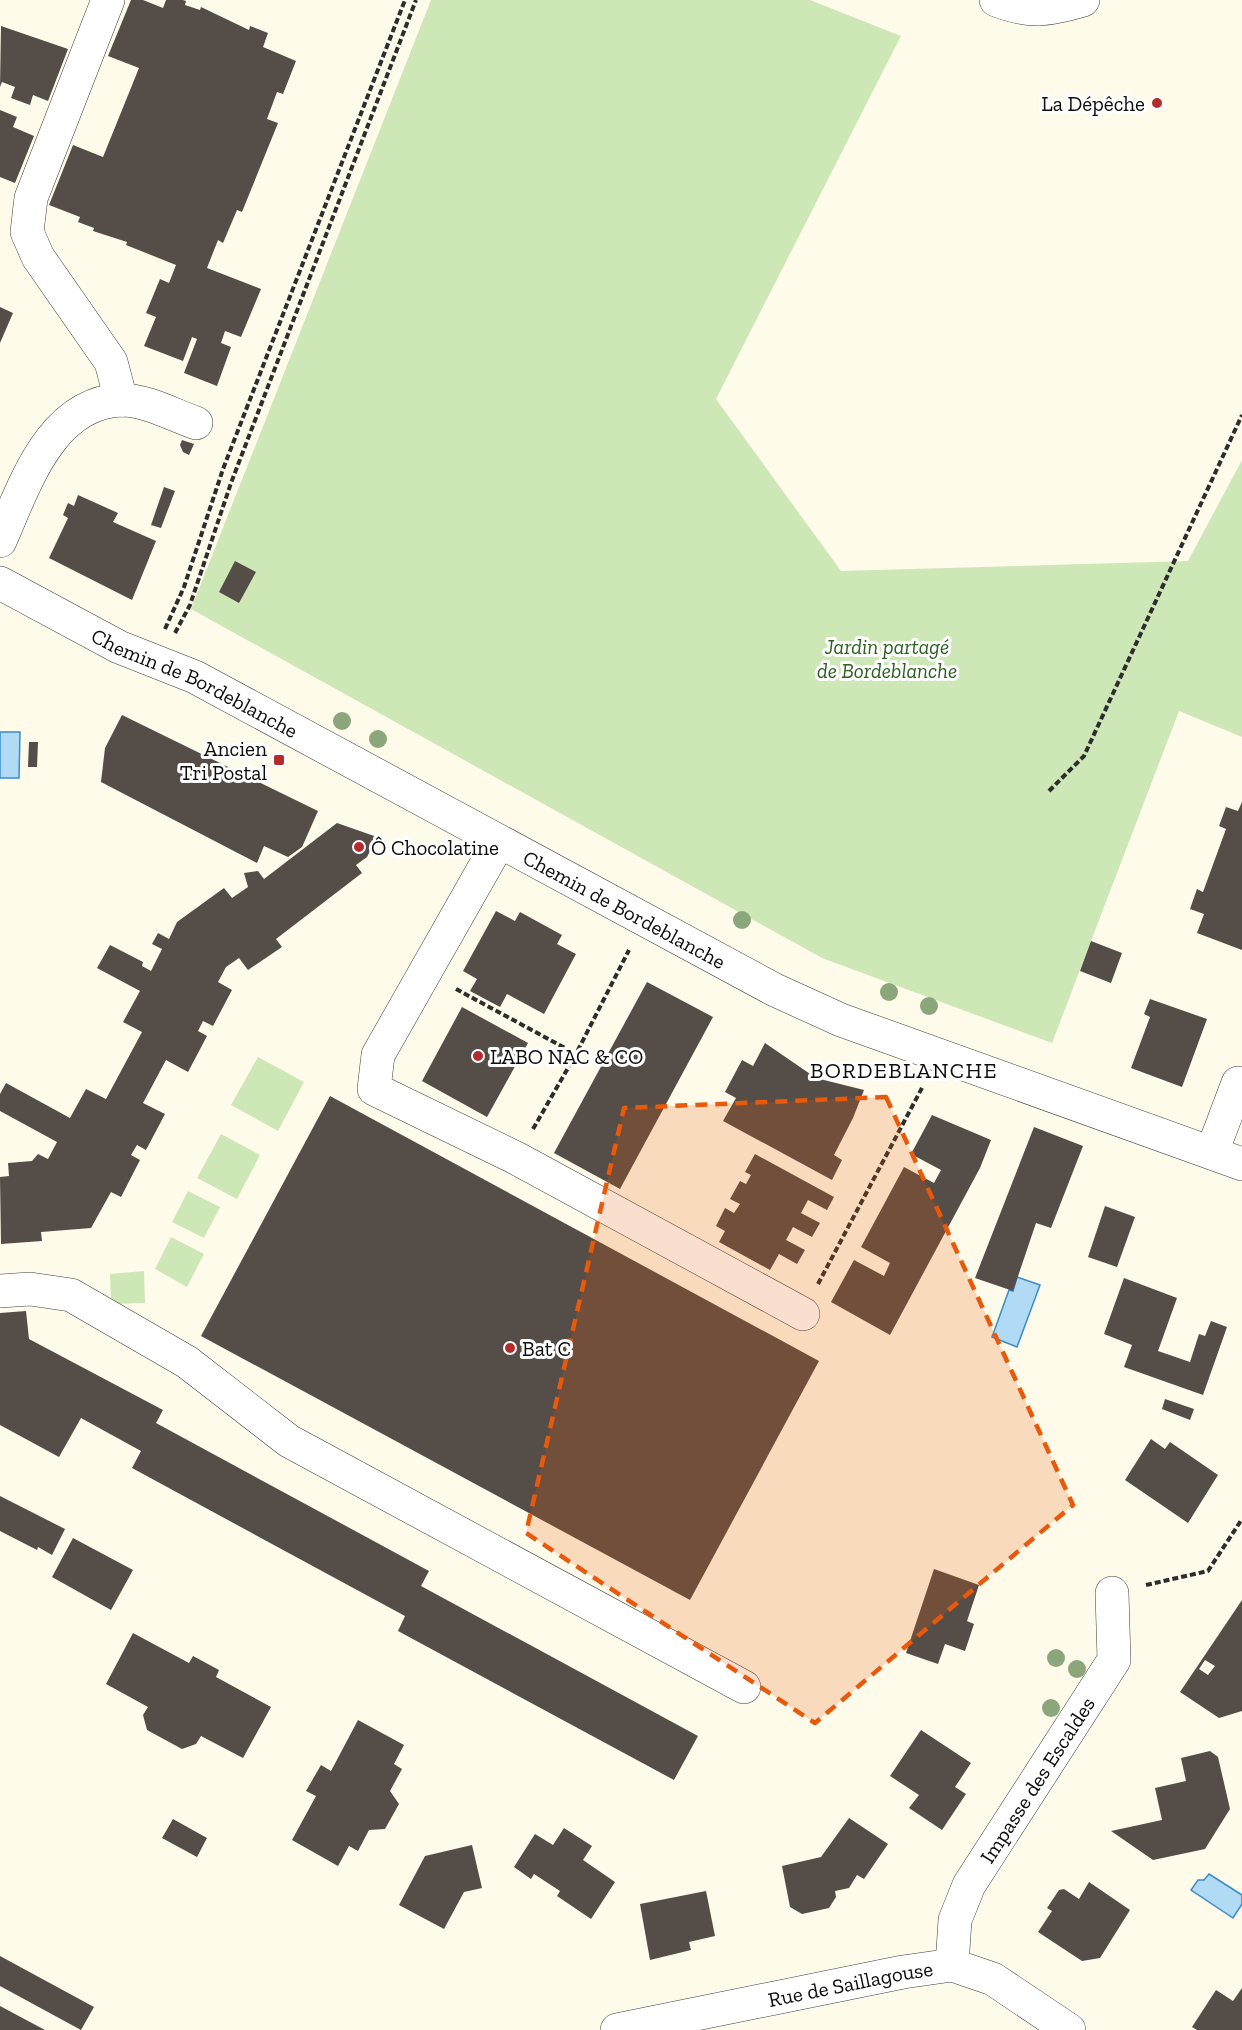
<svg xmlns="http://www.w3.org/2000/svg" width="1242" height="2030" viewBox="0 0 1242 2030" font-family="'Zilla Slab',serif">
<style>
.green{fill:#cee7b6}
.water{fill:#b1daf4;stroke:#3b8dc8;stroke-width:1.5}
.building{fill:#544d48;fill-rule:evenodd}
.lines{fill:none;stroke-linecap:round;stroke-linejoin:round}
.minor-casing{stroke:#3e3e3e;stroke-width:34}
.path{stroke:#2d2d2d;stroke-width:4;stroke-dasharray:6 3;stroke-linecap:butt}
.minor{stroke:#fff;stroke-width:33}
.tree{fill:#8aa67a}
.marked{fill:#e8590c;fill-opacity:0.2;stroke:#e8590c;stroke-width:4.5;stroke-dasharray:12 8;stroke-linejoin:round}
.poi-dot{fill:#b6292d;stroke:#fff;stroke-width:2}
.labels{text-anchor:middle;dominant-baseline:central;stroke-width:6;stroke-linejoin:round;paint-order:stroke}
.poi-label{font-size:21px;fill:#0b0b0b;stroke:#fff;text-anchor:start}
.park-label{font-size:21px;font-style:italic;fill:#2b601f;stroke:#fff}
.street-label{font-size:21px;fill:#0b0b0b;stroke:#fff}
.neighbourhood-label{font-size:22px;letter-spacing:1.5px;fill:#0b0b0b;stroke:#fff}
</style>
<rect width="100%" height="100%" fill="#fefbea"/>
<path class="green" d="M431 0H810L901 36 716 399 841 571 1188 561 1242 460V737L1179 711 1052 1043 822 958 191 609Z
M258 1057 304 1082 278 1131 231 1105Z
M221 1134 260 1155 237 1199 197 1178Z
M188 1191 220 1207 204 1238 172 1222Z
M171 1237 204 1254 187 1287 155 1269Z
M144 1271 145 1303 111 1304 110 1274Z"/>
<path class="water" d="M0 732H20L19 778H0Z
M1017 1277 1040 1285 1017 1347 992 1337 1009 1290 1013 1291Z
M1209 1874 1242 1895V1904L1233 1918 1191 1890 1198 1880H1204Z"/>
<path class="building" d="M131 0H143L163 8 166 0H183L186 1 185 5 200 10 201 7 249 30 250 26 268 33 263 47 296 61 283 94 277 92 267 119 278 123 242 212 237 210 223 243 218 240 207 268 261 289 241 337 225 331 221 343 231 347 217 386 184 373 197 339 192 337 183 361 144 346 156 317 146 313 160 279 169 283 176 265 126 245 127 242 93 231 94 228 78 222 80 217 49 205 73 145 103 157 139 68 108 56Z
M1 26 68 49 48 101 33 95 30 105 11 98 15 87 2 82 0 87Z
M0 110 17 117 13 127 34 136 15 183 0 177Z
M0 307 13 313 0 343Z
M182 440 194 444 189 455 183 452 180 445Z
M164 487 175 491 161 528 151 525Z
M78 495 118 513 113 522 156 541 132 600 49 558 68 518 63 515 68 503 74 506Z
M235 561 256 572 239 603 219 592Z
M122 715 318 811 302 847 288 857 264 846 257 863 101 782 105 748Z
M29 742H38L37 767H28Z
M1242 802V950L1197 933 1204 914 1190 909 1197 889 1203 892 1226 829 1219 826 1226 807 1238 811Z
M337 823 377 837 367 857 356 865 362 873 276 939 282 947 248 970 239 958 226 967 218 982 232 990 213 1026 203 1021 198 1031 207 1036 188 1072 166 1060 143 1103 165 1114 146 1150 137 1145 131 1155 140 1160 121 1197 111 1192 91 1228 41 1232 42 1241 1 1244 0 1177 9 1176 8 1163 32 1161 38 1154 48 1159 57 1142 0 1111V1094L6 1083 70 1118 86 1089 106 1099 142 1032 123 1022 140 991 97 968 110 945 143 962 142 966 151 971 162 949 152 944 158 933 169 939 177 922 224 888 232 898 248 887 244 873 258 871 264 879Z
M496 911 515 921 520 912 562 935 557 944 576 954 544 1014 507 994 500 1007 470 991 477 979 463 971Z
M1091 941 1122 953 1111 983 1080 971Z
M647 982 713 1017 620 1189 554 1153Z
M1150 999 1207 1019 1182 1087 1131 1068 1150 1017 1144 1014Z
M462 1007 528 1043 487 1117 422 1081Z
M765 1043 816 1078 864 1090 853 1118 834 1155 842 1160 832 1180 723 1121 736 1098 725 1092 742 1060 753 1066Z
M330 1096 819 1361 690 1600 201 1336Z
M932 1115 991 1140 980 1168 890 1335 831 1302 854 1260 884 1276 890 1263 861 1247 904 1167 934 1183 941 1170 911 1154Z
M1034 1127 1083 1146 1051 1228 1036 1223 1013 1291 975 1278Z
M755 1154 834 1197 827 1210 808 1200 801 1213 820 1223 812 1237 793 1227 786 1240 805 1250 797 1264 779 1254 770 1270 719 1242 725 1231 716 1226 725 1208 734 1213 740 1204 730 1199 740 1181 746 1184 751 1175 745 1172Z
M1105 1206 1135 1217 1117 1267 1088 1257Z
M1124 1278 1177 1298 1158 1351 1190 1362 1199 1334 1205 1336 1211 1321 1227 1327 1203 1395 1124 1367 1132 1345 1104 1334Z
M26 1311 29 1339 163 1410 156 1423 429 1571 421 1586 698 1736 674 1780 398 1631 405 1616 132 1468 141 1451 81 1418 59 1457 0 1425V1313Z
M1165 1399 1194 1409 1190 1420 1162 1409Z
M1151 1439 1165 1449 1170 1442 1218 1475 1188 1523 1125 1480Z
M0 1496 65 1529 52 1555 38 1547 37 1550 0 1531Z
M73 1538 133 1570 111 1610 52 1577Z
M934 1569 979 1585 967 1621 974 1624 965 1651 945 1644 938 1664 906 1653Z
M1242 1600V1711L1219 1718 1180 1692ZM1205 1660 1215 1666 1208 1675 1199 1669Z
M133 1633 189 1663 193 1656 219 1670 216 1677 271 1707 243 1758 201 1736 196 1744 182 1749 147 1730 143 1715 148 1707 106 1684Z
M358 1720 404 1745 394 1764 402 1769 390 1791 399 1804 385 1829 369 1830 358 1851 349 1846 338 1866 292 1840 316 1796 306 1791 321 1765 331 1771Z
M921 1730 971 1763 955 1787 966 1794 942 1830 909 1808 919 1795 890 1776Z
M1210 1751 1218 1757 1230 1809 1205 1849 1153 1860 1111 1831 1162 1820 1155 1788 1186 1781 1181 1758Z
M849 1818 888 1844 864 1879 857 1875 849 1888 835 1891 836 1897 829 1908 802 1914 790 1907 782 1866 821 1857Z
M173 1819 207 1838 197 1857 162 1838Z
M564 1828 592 1846 583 1860 615 1882 591 1919 557 1896 560 1891 534 1874 531 1879 514 1867 535 1834 553 1845Z
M472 1845 482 1888 464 1892 444 1929 399 1905 425 1856Z
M1089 1882 1130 1910 1100 1958 1082 1961 1038 1932 1052 1911 1047 1908 1059 1890 1064 1889 1079 1899Z
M706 1891 715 1936 689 1942 691 1950 650 1960 640 1904Z
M0 1956 94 2007 81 2030 0 1986Z
M1242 1988V2030H1197L1192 2027 1216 1990 1233 2001Z
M0 2006 45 2030H0Z"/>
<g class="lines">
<g class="minor-casing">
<g id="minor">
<path d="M108 0 31 198 27 232 38 257 111 362 121 400"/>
<path d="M996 0C1032 14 1047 10 1083 0"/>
<path d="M0 541C24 487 50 402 122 400 146 400 173 415 196 423"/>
<path id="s1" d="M0 583 119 647 195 677 775 990 841 1020 1242 1164"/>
<path d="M499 842 378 1055 374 1089 516 1158 803 1314"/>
<path d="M1212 1152 1238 1083"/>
<path d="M0 1291 30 1289 71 1295 187 1362 289 1441 744 1687"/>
<path id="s2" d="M952 1965 955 1920 969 1885 1114 1660 1112 1593"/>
<path id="s3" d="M617 2030 903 1972 952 1965 993 1979 1069 2030"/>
</g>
</g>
<path class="path" d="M165 629 184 587 223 469 405 0
M175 633 190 605 231 483 416 0
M1049 791 1084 756 1242 415
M456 989 576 1054
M533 1129 576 1054 629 950
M818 1284 923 1086
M1146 1585 1208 1571 1242 1519"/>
<use href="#minor" class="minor"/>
</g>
<g class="tree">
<circle cx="342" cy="721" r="9"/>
<circle cx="378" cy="739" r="9"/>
<circle cx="742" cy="920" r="9"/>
<circle cx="889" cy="992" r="9"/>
<circle cx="929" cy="1006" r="9"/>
<circle cx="1056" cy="1658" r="9"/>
<circle cx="1077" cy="1669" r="9"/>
<circle cx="1051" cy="1708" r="9"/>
</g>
<path class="marked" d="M886 1097 1073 1505 815 1723 526 1533 624 1108Z"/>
<g class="poi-dot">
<circle cx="1157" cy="103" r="6"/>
<rect x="273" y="754" width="12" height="12" rx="3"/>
<circle cx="359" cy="847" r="6"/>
<circle cx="478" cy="1056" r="6"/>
<circle cx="510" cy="1348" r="6"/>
</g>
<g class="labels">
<g class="poi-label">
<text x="1145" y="103" text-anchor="end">La Dépêche</text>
<text x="267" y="748" text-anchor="end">Ancien<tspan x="267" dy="24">Tri Postal</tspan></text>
<text x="371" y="847">Ô Chocolatine</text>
<text x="490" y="1056">LABO NAC &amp; CO</text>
<text x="522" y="1348">Bat C</text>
</g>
<g class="park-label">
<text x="887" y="646">Jardin partagé<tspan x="887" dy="24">de Bordeblanche</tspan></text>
</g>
<g class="street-label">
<text stroke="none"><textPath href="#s1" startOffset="219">Chemin de Bordeblanche</textPath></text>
<text stroke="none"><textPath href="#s1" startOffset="705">Chemin de Bordeblanche</textPath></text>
<text stroke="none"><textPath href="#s2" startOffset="208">Impasse des Escaldes</textPath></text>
<text stroke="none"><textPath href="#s3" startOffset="238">Rue de Saillagouse</textPath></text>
</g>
<g class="neighbourhood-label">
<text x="904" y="1070">BORDEBLANCHE</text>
</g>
</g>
</svg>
